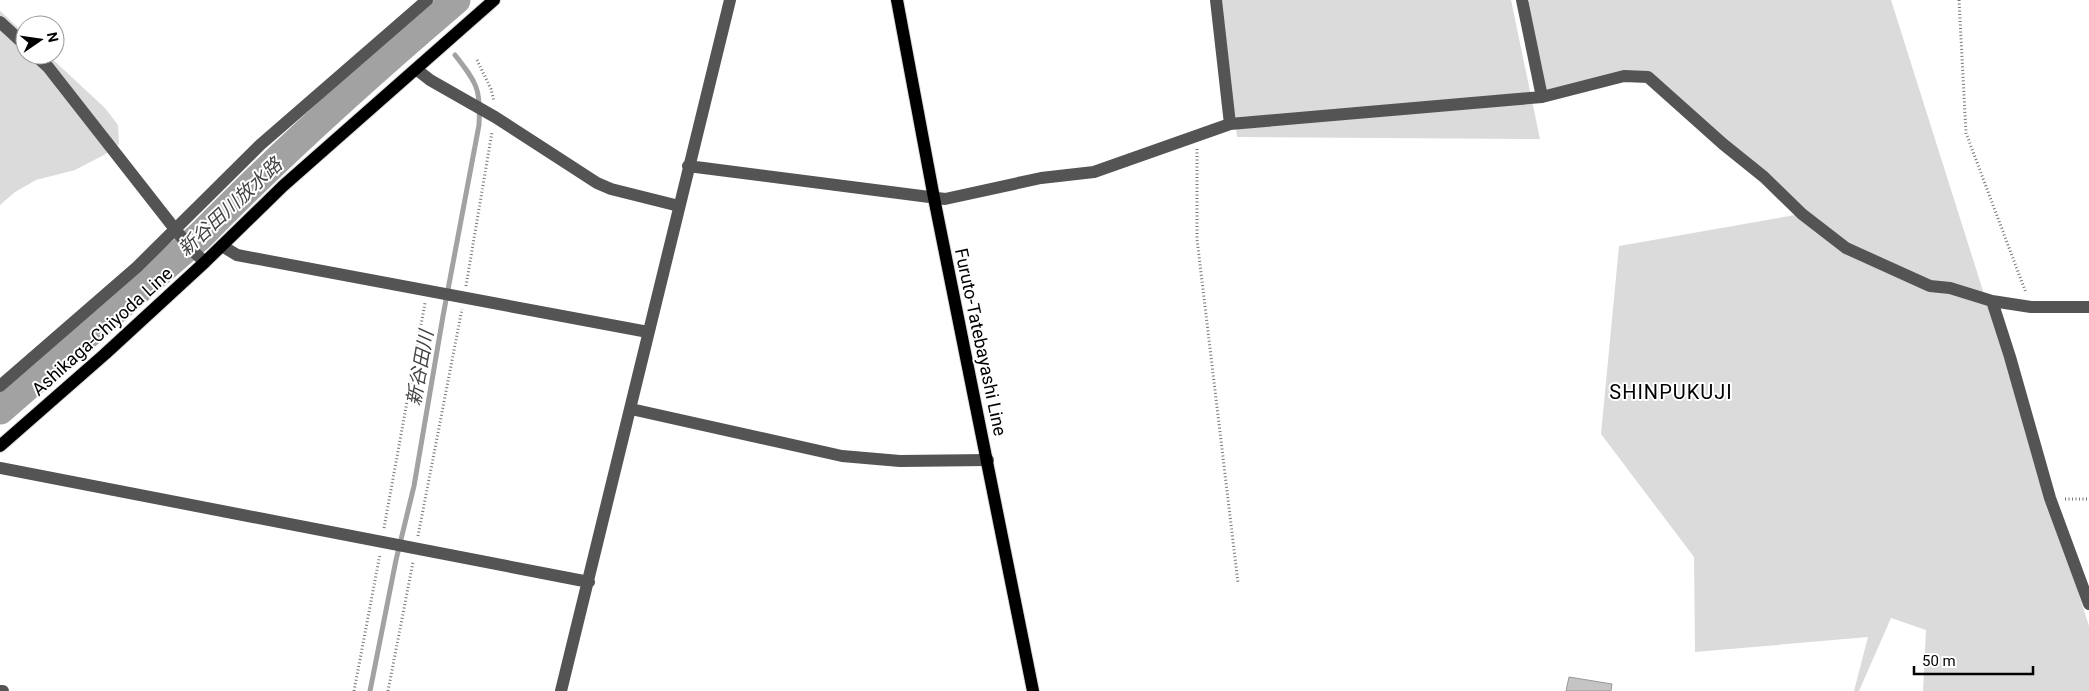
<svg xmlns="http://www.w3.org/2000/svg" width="2089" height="691" viewBox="0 0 2089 691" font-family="Roboto,'Noto Sans JP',sans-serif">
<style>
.green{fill:#dbdbdb}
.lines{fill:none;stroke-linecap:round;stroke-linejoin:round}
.stream{stroke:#a2a2a2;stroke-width:5}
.river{stroke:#a2a2a2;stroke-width:29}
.building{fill:#c4c4c4;stroke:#989898}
.major-casing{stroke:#dbdbdb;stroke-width:14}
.path{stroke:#767676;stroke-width:3;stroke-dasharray:1 2.5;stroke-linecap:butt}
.minor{stroke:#545454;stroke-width:12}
.major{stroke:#000;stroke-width:12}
.labels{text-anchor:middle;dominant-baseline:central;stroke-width:4;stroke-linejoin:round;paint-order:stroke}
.street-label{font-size:18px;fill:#000;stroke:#fff}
.water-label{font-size:19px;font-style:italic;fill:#434343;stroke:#fff}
.quarter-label{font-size:20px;letter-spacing:1px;fill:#000;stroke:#fff}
</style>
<rect width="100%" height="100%" fill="#fff"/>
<path class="green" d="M1221 0H1511L1540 139 1237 137Z
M1530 0H1891L2089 626V691H1923L1926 630 1891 618 1859 691H1854L1868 637 1695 652 1694 557 1601 434 1619 246 1801 214 1648 77 1542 97 1523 5Z
M0 11 25 34V55H48L105 108 118 125 119 144 104 155 75 170 36 180 15 192 0 205Z"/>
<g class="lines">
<path class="stream" d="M370 691 396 560 414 486 443 316 479 125C481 89 477 83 455 55"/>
<path class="river" d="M0 410 200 236C281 153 368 75 456 0"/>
</g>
<path class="building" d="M1569 677 1612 684 1611 691H1566Z"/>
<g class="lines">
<g class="major-casing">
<path id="major" d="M897 0 934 198 1033 691
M0 446 105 354 205 262 283 186 494 0"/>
</g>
<path class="path" d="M1959 0 1966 133 2026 293
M477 60 491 89 494 101
M1197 149V239L1238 583
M466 286 492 132
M2065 499H2089
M384 528 425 303
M418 536 462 309
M354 691 380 554
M388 691 413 562"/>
<path class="minor" d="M1216 0 1230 124
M1522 0 1542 97
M0 22 25 45
M35 55 48 67 178 233 195 253 205 262
M416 69 430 80 495 117 597 183 611 189 679 206
M688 166 945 199 1041 178 1094 172 1230 124 1542 97 1624 76 1648 77 1723 144 1764 177 1802 214 1846 248 1930 286 1950 288 1992 301 2031 307H2089
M222 246 237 255 648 332
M1992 301 2010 357 2050 498 2089 604
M0 386 137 267 260 145 427 0
M631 409 842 456 900 461 988 460
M0 468 589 582
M0 691H3
M561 691 730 0"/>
<use href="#major" class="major"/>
</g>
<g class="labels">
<g class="street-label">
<text transform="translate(102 331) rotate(-42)">Ashikaga-Chiyoda Line</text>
<text transform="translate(981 342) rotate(78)">Furuto-Tatebayashi Line</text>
</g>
<g class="water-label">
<text transform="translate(230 207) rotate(-43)">新谷田川放水路</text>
<text transform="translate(420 368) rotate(-80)">新谷田川</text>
</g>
<g class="quarter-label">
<text x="1671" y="392">SHINPUKUJI</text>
</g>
</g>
<g transform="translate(40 40) rotate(77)"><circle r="24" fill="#ffffff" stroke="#999999"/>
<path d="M0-4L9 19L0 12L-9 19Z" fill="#000000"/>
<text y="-8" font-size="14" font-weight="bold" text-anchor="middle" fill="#000000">N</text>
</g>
<path d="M1914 666v8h119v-8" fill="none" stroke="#000000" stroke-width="2.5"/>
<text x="1922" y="666" font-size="15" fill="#000000" stroke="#ffffff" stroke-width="4" paint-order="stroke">50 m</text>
</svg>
